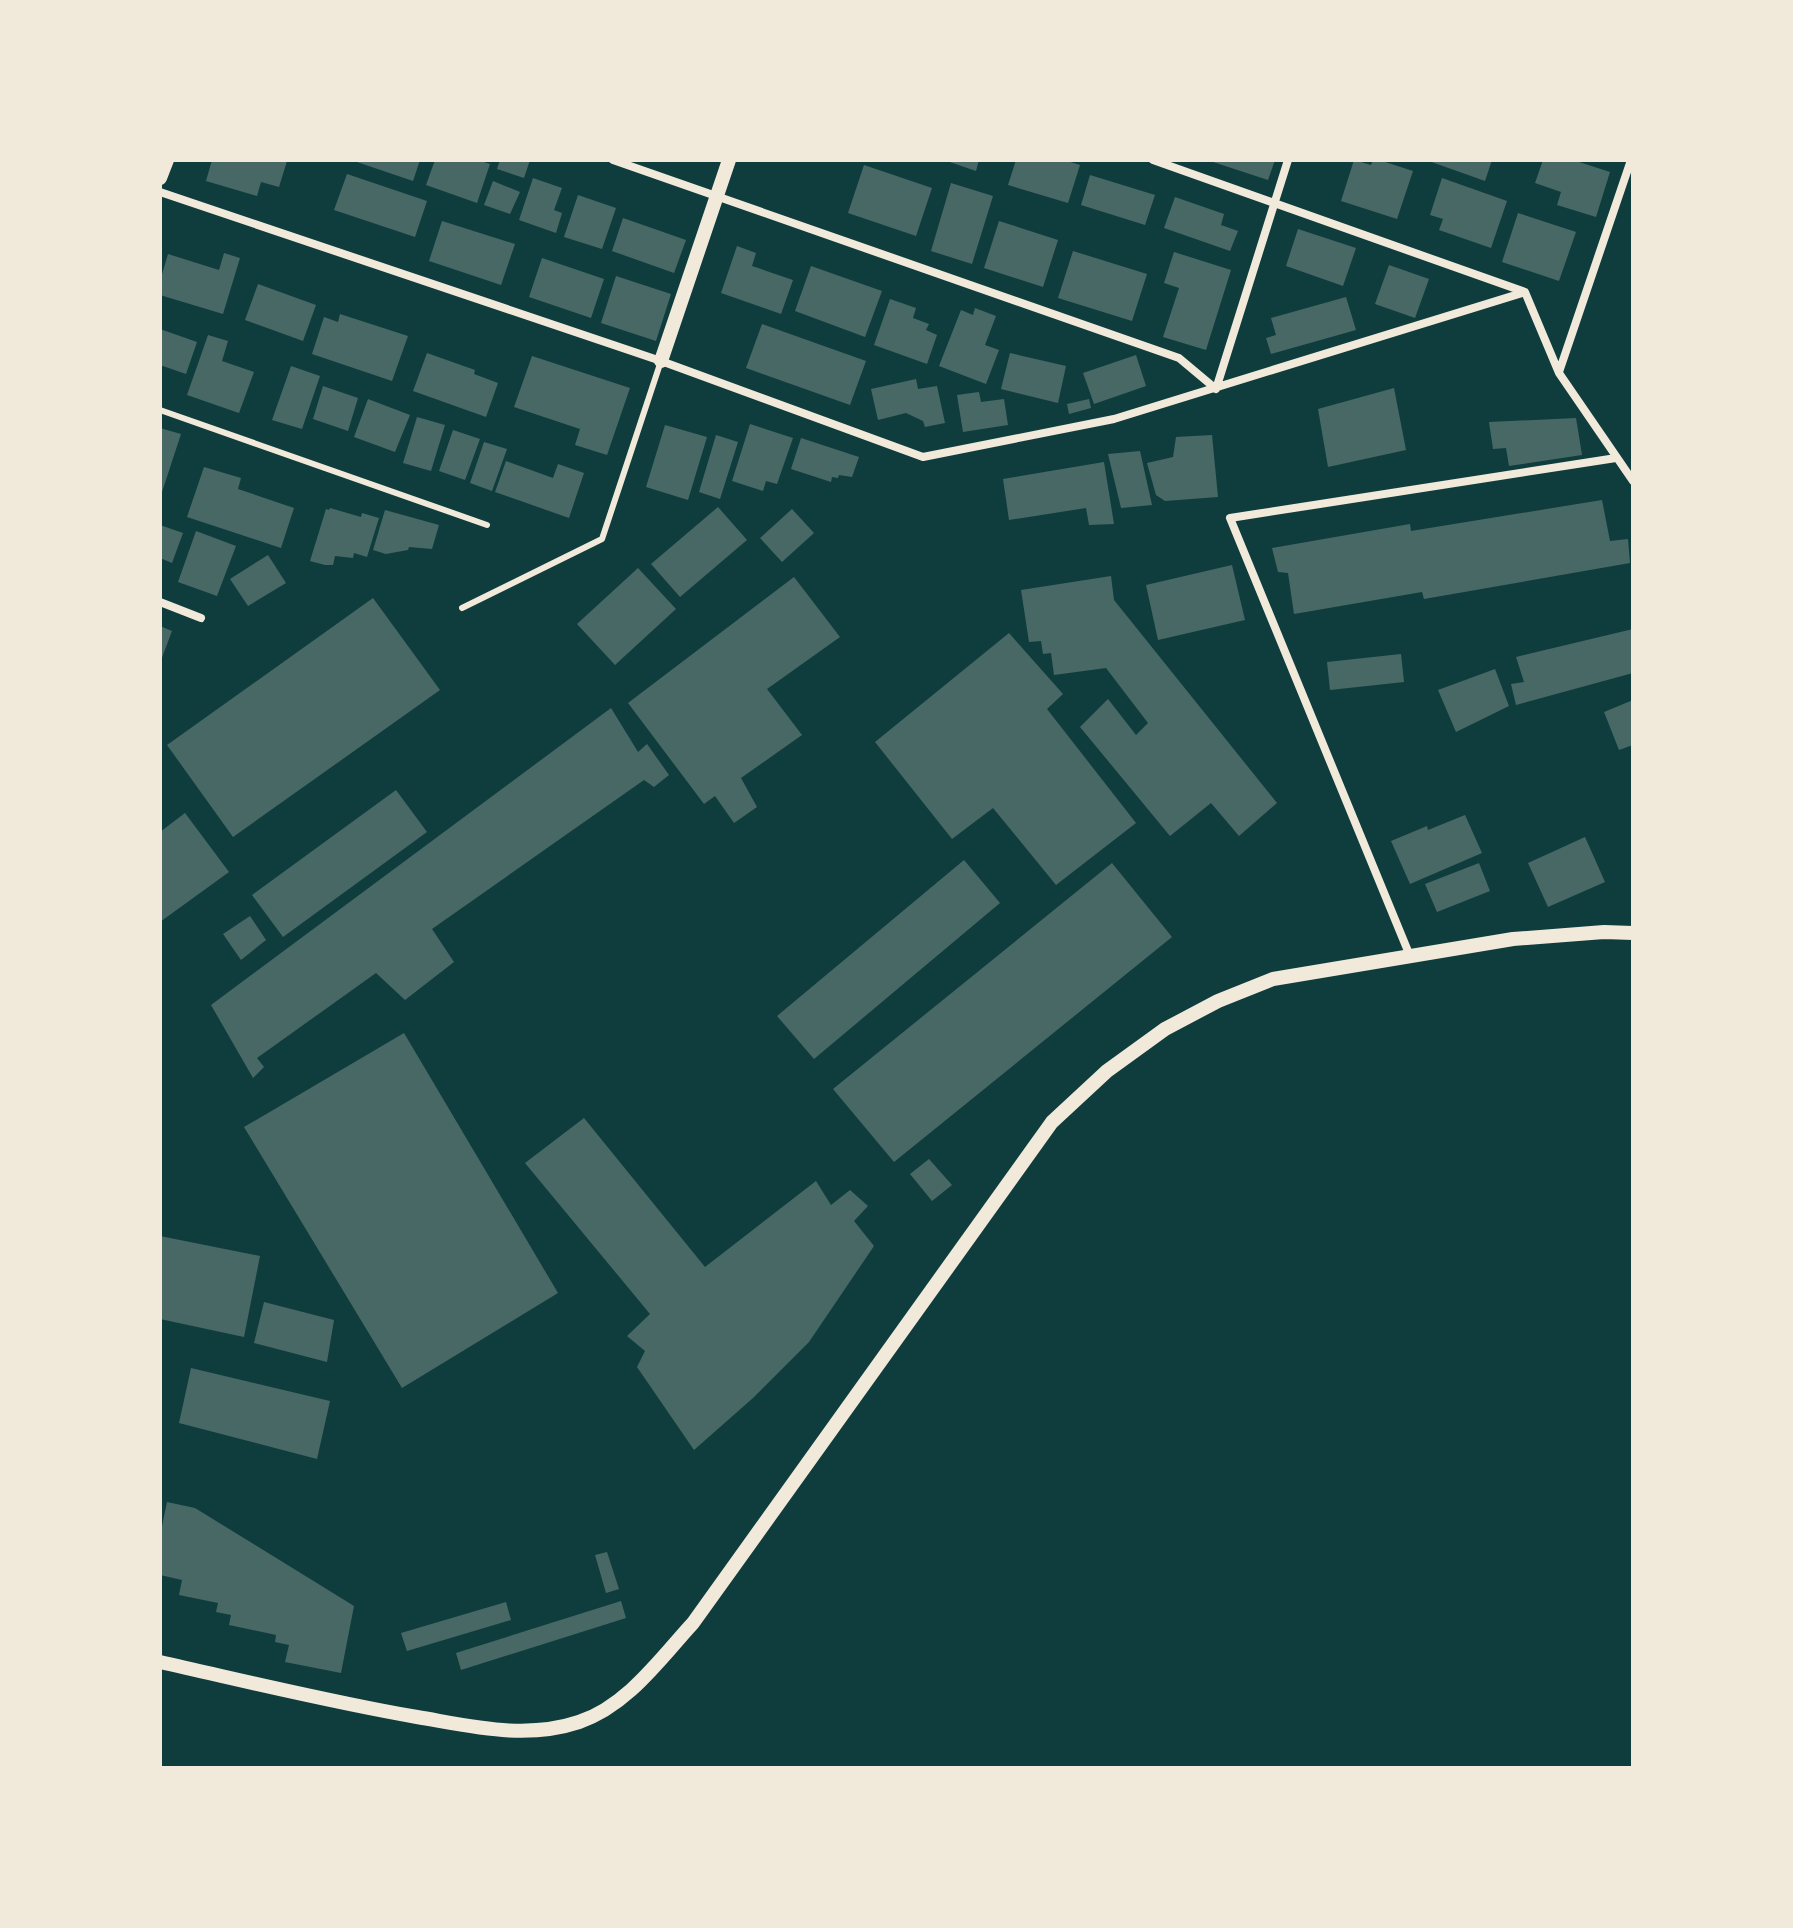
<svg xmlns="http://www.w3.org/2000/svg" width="1793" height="1928" viewBox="0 0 1793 1928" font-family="'Titillium Web',sans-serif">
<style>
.building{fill:#486865}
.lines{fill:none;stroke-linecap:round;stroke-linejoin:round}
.service{stroke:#f1e9da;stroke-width:6}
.minor{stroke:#f1e9da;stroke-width:8}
.tertiary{stroke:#f1e9da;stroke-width:14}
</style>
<rect width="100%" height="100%" fill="#0f3d3e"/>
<path class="building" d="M212 160H283L287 161 279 187 261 182 257 196 206 181Z
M351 160H420L413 181Z
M435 160H478L490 164 477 203 426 185Z
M500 160H530L524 178 497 169Z
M944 160H979L976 171Z
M1016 160H1064L1080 165 1068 203 1008 185Z
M1207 160H1275L1268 180Z
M1354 160 1371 165 1373 160H1379L1413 171 1397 219 1341 201Z
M1426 160H1492L1485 181Z
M1543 160H1573L1610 172 1596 217 1557 205 1561 192 1535 183Z
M864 165 932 188 916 236 848 213Z
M347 174 427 201 415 237 334 210Z
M1090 175 1155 195 1145 225 1081 205Z
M533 178 562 188 554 210 562 213 556 233 519 220Z
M1442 178 1507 201 1491 248 1439 230 1443 219 1430 215Z
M493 181 520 192 510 214 484 205Z
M951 183 993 196 972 264 931 251Z
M578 195 616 208 602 249 564 237Z
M1175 197 1224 214 1221 225 1238 231 1230 251 1164 228Z
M1518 213 1576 232 1559 281 1502 262Z
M623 218 686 240 674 273 612 251Z
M442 221 515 244 501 285 429 261Z
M999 221 1058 240 1043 287 984 268Z
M1298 229 1356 248 1343 286 1286 266Z
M737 246 756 253 752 266 793 280 781 314 721 293Z
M1073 251 1147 274 1132 321 1058 298Z
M1174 252 1231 270 1206 350 1163 337 1179 288 1164 283Z
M224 253 240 258 223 314 160 295V281L168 254 219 270Z
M542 258 604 279 591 318 529 297Z
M1389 265 1429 279 1415 318 1375 304Z
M811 266 882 291 865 337 795 311Z
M616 276 671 294 656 341 601 323Z
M258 284 316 305 303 341 245 320Z
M1346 297 1356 330 1271 354 1266 338 1276 335 1271 318Z
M890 299 916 308 913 318 929 324 926 330 937 335 927 364 874 345Z
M975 308 996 316 985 345 999 350 986 384 939 366 961 310 973 315Z
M340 314 408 336 392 381 312 354 324 317 338 322Z
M762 324 866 361 850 405 746 368Z
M160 329 197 342 186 374 160 365Z
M208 335 228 341 222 361 254 372 239 413 187 395Z
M427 353 475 370 474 374 498 383 486 417 413 391Z
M1010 353 1066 366 1058 403 1001 389Z
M1136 355 1146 386 1094 404 1083 373Z
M532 356 630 388 607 455 575 445 580 429 514 407Z
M291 366 320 376 302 429 272 420Z
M916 379 918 389 937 386 945 423 925 427 923 421 906 413 878 420 871 389Z
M323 386 358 398 348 431 313 419Z
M1394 388 1406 450 1328 467 1318 409Z
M979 392 981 402 1004 399 1008 425 963 432 957 395Z
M368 399 410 415 395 452 354 437Z
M1089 399 1091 408 1069 414 1067 404Z
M417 417 445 425 431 471 403 463Z
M1576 418 1582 455 1509 466 1506 448 1493 449 1489 422Z
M750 424 793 438 777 484 766 481 763 491 732 481Z
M665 425 707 437 688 500 646 487Z
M160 428 181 434 161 495H160Z
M453 430 480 439 465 480 439 471Z
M716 435 738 442 720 499 699 492Z
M1212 435 1218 497 1165 501 1156 495 1147 463 1173 457 1176 437Z
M801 438 859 457 852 477 839 475 838 478 832 477 831 482 791 469Z
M484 442 507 449 492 491 470 483Z
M1140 451 1152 505 1121 508 1108 454Z
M506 461 553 478 558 464 584 473 569 518 495 492Z
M1104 462 1114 524 1089 525 1086 508 1009 520 1003 479Z
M204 467 241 478 238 489 294 508 281 548 187 517Z
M1602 500 1610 541 1628 539 1630 563 1424 599 1422 592 1294 614 1288 573 1278 572 1272 548 1410 524 1411 531Z
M718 507 747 540 680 597 651 564Z
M330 508 361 517 362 513 379 518 367 557 354 553 353 558 335 556 333 565H325L310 561 326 509 329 510Z
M792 509 814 533 782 562 760 538Z
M385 510 439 525 432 549 409 547 408 550 386 554 373 550Z
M160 525 183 533 172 563 160 558Z
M196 531 236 546 217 596 178 582Z
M268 555 286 583 248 606 230 579Z
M1232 565 1245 620 1158 640 1146 585Z
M638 568 676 609 615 665 577 624Z
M1111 576 1114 600 1277 803 1239 836 1211 803 1170 836 1080 727 1108 699 1136 735 1148 723 1106 668 1054 675 1051 653 1043 654 1041 641 1029 642 1021 590Z
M794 577 840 637 767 689 802 735 741 778 757 807 734 823 715 796 704 804 628 703Z
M373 598 440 690 233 837 167 745Z
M160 626 172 631 160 663Z
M1633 629V673L1516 705 1511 684 1524 682 1516 657Z
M1009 633 1063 694 1047 709 1136 823 1056 885 993 808 952 839 875 742Z
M1401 654 1404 682 1330 690 1327 662Z
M1495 669 1509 706 1456 732 1438 690Z
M1633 700V745L1619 750 1604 712Z
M611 708 638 752 647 744 669 775 654 787 644 780 432 929 454 962 405 1000 376 973 257 1058 264 1067 253 1078 211 1005Z
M396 790 427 832 283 937 252 895Z
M185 813 229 872 160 922V832Z
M1465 815 1482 853 1410 884 1391 841 1427 826 1428 830Z
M1585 837 1605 882 1548 907 1528 863Z
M964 860 1000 903 814 1059 777 1016Z
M1112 863 1172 937 894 1162 833 1089Z
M1479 863 1490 891 1437 912 1425 884Z
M250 916 266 940 241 960 223 934Z
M404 1033 558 1293 402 1388 244 1127Z
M584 1118 705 1267 816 1181 831 1205 850 1190 868 1206 854 1221 874 1246 809 1342 753 1398 694 1450 637 1367 645 1351 627 1336 650 1314 525 1163Z
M929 1159 952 1185 932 1201 910 1174Z
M160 1236 260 1256 244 1337 160 1319Z
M264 1302 334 1320 327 1362 254 1343Z
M191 1368 330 1401 317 1459 179 1423Z
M167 1502 195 1508 354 1606 341 1673 285 1662 289 1645 275 1642 276 1635 229 1625 231 1615 216 1612 218 1603 179 1595 182 1580 160 1575V1536Z
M607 1552 619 1589 606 1593 595 1555Z
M621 1601 626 1618 461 1670 456 1653Z
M506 1602 511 1620 407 1651 401 1633Z"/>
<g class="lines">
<path class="service" d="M160 410 487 525
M462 608 602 539 661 361"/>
<path class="minor" d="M613 160 1179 358 1216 389 1288 160
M1153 160 1525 292 1559 373 1633 481
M160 192 661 361 923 457 1114 419 1525 292
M1559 372 1631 160
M160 602 201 618
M1410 956 1230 518 1616 458"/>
<path class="tertiary" d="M160 178 167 160
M661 361 729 160
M160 1662C245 1681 330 1702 417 1717 471 1726 525 1740 579 1722 627 1706 660 1659 693 1623L1052 1122 1107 1071 1165 1029 1218 1001 1273 979 1513 939 1604 932 1633 933"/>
</g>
<rect width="1793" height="1928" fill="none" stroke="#f1e9da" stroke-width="324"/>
</svg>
